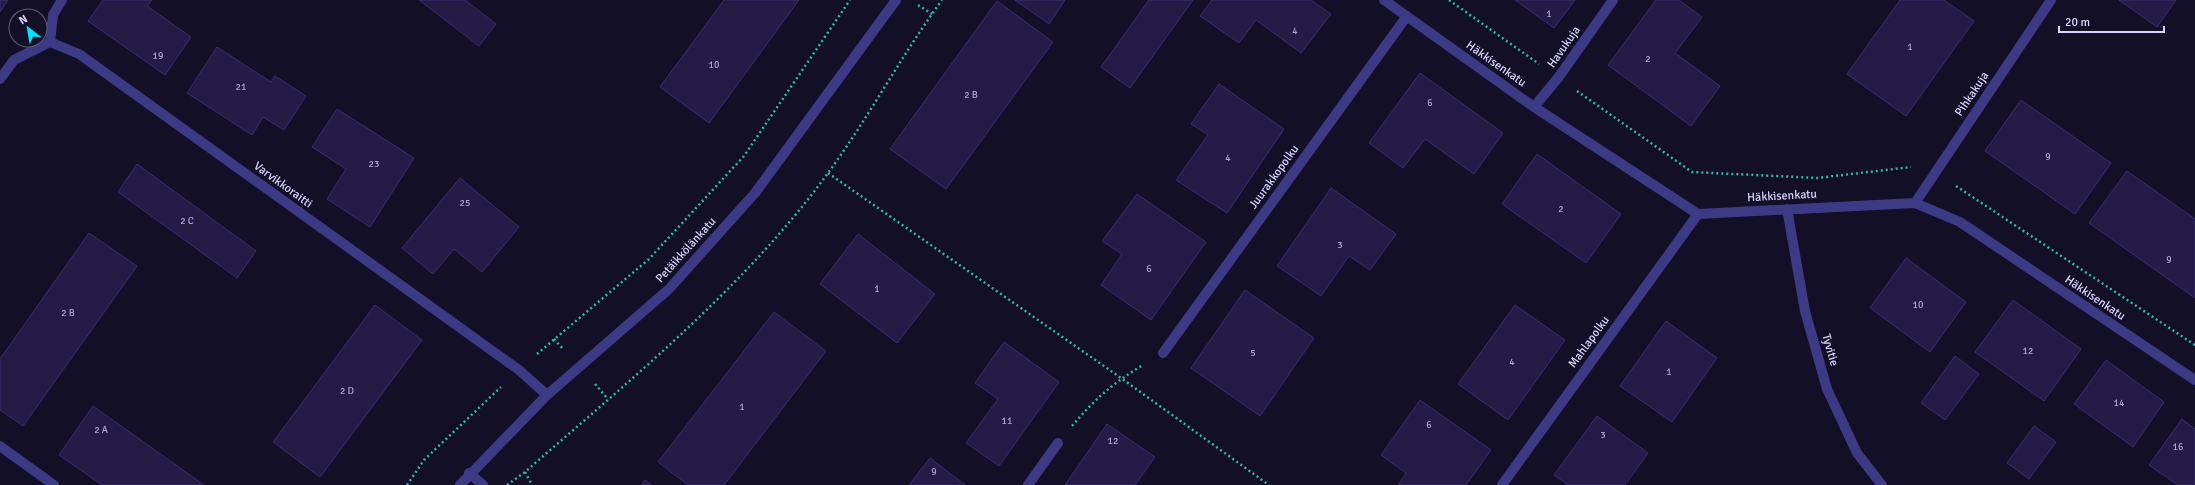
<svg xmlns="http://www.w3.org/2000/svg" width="2195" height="485" viewBox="0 0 2195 485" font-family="Signika,sans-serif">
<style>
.building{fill:#241b47;stroke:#3b2d73}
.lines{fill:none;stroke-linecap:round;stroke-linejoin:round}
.path{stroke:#2fb8b0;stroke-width:2.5;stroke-dasharray:2 3;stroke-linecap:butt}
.minor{stroke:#3d3a85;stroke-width:10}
.labels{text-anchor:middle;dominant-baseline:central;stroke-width:3;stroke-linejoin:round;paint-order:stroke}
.number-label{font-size:10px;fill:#aca6d1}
.street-label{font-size:12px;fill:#d9d4ff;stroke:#130f26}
</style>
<rect width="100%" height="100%" fill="#130f26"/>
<path class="building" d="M0 0H8L0 12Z
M103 0H152L147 6 191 37 165 75 88 21Z
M419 0H465L496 24 479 46Z
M724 0H799L709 123 660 87Z
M1015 0H1065L1049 24Z
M1149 0H1193L1130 88 1101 67Z
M1212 0H1311L1331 14 1301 53 1256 20 1239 43 1200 16Z
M1515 0H1575L1554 28Z
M1656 0H1679L1702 17 1675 53 1720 86 1691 126 1608 65Z
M1900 0H1944L1974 21 1906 116 1847 74Z
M2119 0H2176L2157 27Z
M997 1 1053 42 946 189 890 149Z
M217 47 271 82 275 76 306 96 284 130 263 117 252 135 187 93Z
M1420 73 1503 133 1474 174 1425 139 1403 168 1369 143Z
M1219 84 1284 129 1227 213 1176 180 1208 135 1191 124Z
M2021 100 2111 163 2075 214 1985 151Z
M337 109 414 158 370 227 327 199 346 169 312 147Z
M1537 154 1621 214 1586 263 1502 204Z
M137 164 256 251 237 278 118 192Z
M2127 171 2195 219V298L2089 223Z
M460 178 519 227 482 272 454 249 433 274 402 248Z
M1331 188 1396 234 1370 270 1349 256 1321 296 1277 266Z
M1137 194 1206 242 1151 320 1101 285 1122 254 1102 241Z
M89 233 137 266 23 426 0 410V359Z
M858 234 935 294 897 343 820 284Z
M1906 258 1966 302 1930 352 1870 308Z
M1245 290 1314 338 1260 416 1191 368Z
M2013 300 2081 349 2044 401 1975 352Z
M375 305 422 340 320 477 273 442Z
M1515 305 1565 340 1508 420 1458 384Z
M774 312 826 351 724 485H688L658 462Z
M1666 321 1717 358 1672 422 1620 386Z
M1004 342 1059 382 999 466 966 443 998 399 975 383Z
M1955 356 1979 374 1945 420 1921 403Z
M2106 360 2164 402 2133 447 2074 404Z
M1420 400 1491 450 1466 485H1398L1406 473 1381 455Z
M93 406 204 485H102L59 455Z
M1597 416 1648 453 1625 485H1568L1554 475Z
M2182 419 2195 429V485H2178L2149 465Z
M1107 424 1155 457 1135 485H1065Z
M2034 426 2056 442 2029 479 2007 463Z
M930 458 965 485H909Z
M645 480 652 485H642Z"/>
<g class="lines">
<path class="path" d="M1449 0 1539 64
M918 5 932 14
M1577 91 1692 172 1817 178 1911 167
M828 173 1121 378 1269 485
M1956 186 2195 345
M554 339 563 349
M537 354 649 259 744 156 850 0
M595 384 608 399
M1072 426C1095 399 1113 383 1143 365
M525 472 532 485
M407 485 424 460 501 387
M507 485 525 472C631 379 744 288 828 173 869 117 901 56 942 0"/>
<path class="minor" d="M1384 0 1534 107 1698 214 1915 203 1960 222 2195 380
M50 42 53 15 62 0
M0 79 14 60 50 42 79 54 519 370 547 395
M1534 107 1558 78 1613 0
M1915 203 2051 0
M1787 209 1805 311 1827 389 1857 453 1882 485
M1163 353 1407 16
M0 446 54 485
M469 473 483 485
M460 485 547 395 669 289 755 193 896 0
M1028 485 1058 443
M1502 485 1698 214"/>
</g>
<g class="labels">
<g class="number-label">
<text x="1549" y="14">1</text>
<text x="1295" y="31">4</text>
<text x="1910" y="47">1</text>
<text x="158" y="56">19</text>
<text x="1648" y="59">2</text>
<text x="714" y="65">10</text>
<text x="241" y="87">21</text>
<text x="971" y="95">2 B</text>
<text x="1430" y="103">6</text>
<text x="2048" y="157">9</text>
<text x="1228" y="158">4</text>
<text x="374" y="164">23</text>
<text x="465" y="203">25</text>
<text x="1561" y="209">2</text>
<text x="187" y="221">2 C</text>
<text x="1340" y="245">3</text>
<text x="2169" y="260">9</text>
<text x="1149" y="269">6</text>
<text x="877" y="289">1</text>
<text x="1918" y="305">10</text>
<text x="68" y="313">2 B</text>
<text x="2028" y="351">12</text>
<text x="1253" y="353">5</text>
<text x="1512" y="362">4</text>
<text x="1669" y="372">1</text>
<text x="347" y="391">2 D</text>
<text x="2119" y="403">14</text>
<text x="742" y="407">1</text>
<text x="1007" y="421">11</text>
<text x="1429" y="425">6</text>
<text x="101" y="430">2 A</text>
<text x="1603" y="435">3</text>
<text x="1113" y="441">12</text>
<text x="2178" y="447">16</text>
<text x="934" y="472">9</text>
</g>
<g class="street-label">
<text transform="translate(1564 47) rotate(-55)">Havukuja</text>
<text transform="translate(1496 64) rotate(35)">Häkkisenkatu</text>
<text transform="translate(1972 94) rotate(-56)">Pihkakuja</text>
<text transform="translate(1274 177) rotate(-54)">Juurakkopolku</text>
<text transform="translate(283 185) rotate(36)">Varvikkoraitti</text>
<text transform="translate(1782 196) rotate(-3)">Häkkisenkatu</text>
<text transform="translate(686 250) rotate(-48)">Petäikkölänkatu</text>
<text transform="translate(2095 298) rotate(34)">Häkkisenkatu</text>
<text transform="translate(1589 342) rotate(-54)">Mahlapolku</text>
<text transform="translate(1830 350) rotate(74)">Tyvitie</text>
</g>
</g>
<g transform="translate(28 28) rotate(329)"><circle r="19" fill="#130f26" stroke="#625e7d"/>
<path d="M0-3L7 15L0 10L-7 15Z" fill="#00e5ff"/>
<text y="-6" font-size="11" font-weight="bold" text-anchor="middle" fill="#d9d4ff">N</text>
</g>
<path d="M2059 26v6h105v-6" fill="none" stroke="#d9d4ff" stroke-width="2"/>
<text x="2065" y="26" font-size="12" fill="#d9d4ff" stroke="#130f26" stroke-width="3" paint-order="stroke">20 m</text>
</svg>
